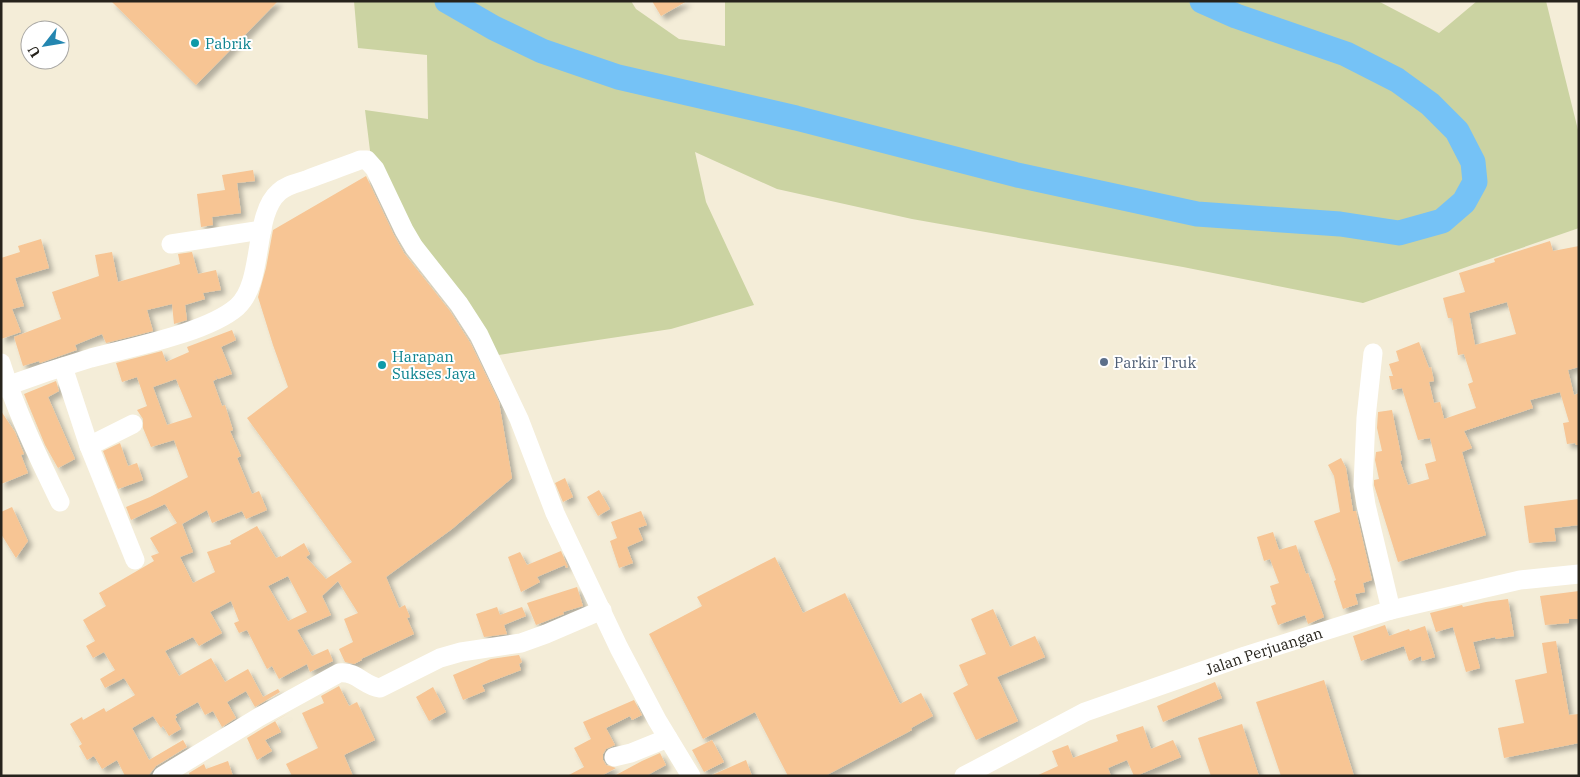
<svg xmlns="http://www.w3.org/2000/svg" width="1580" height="777" viewBox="0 0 1580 777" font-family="'IBM Plex Serif',serif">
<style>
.green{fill:#cbd3a2;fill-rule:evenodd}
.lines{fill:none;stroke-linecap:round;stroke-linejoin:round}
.river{stroke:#75c2f6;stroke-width:25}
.building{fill:#f7c594;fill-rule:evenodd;filter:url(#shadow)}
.minor{stroke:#fff;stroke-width:19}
.culture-dot{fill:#0f9aa8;stroke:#fff;stroke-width:2}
.service-dot{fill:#5c6f8a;stroke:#fff;stroke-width:2}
.labels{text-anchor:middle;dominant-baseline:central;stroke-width:4;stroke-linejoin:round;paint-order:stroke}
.culture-label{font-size:15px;fill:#0d838f;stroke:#fff;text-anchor:start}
.service-label{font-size:15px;fill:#4e5e75;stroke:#fff;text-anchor:start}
.street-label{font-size:15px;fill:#26231c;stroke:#fff}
</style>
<defs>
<filter id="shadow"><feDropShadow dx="4.5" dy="4.5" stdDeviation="2.5" flood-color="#0004"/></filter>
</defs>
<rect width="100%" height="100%" fill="#f4edd8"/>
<path class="green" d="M354 1H631L636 9 679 39 725 46V1H1378L1439 33 1477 1H1546L1579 134V228L1363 303 1183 267 912 219 777 189 695 152 706 202 754 305 671 329 492 356 374 183 365 110 428 119 427 55 358 48ZM786 115 844 128 980 164 955 159Z"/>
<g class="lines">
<path class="river" d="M447 1 494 28 542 51 618 77 796 118 1017 175 1197 214 1340 224 1399 233 1442 221 1464 202 1475 182 1473 162 1457 131 1430 104 1397 80 1346 54 1236 16 1202 1"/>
</g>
<path class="building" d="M111 1H278L196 85Z
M652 1H687L661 16Z
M253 170 255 181 237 183 241 213 212 217 213 225 201 227 197 194 225 190 222 175Z
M366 176 394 235 404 253 450 311 471 344 499 402 512 478 452 529 386 577 399 608 405 605 410 617 407 618 414 634 361 659 362 660 354 664 345 662 339 649 353 642 344 619 358 613 338 581 322 596 331 615 297 630 312 656 328 649 333 661 310 672 307 664 279 679 272 666 267 669 247 630 239 633 234 623 239 621 231 601 210 612 222 633 199 646 193 637 165 651 179 676 211 658 225 682 248 669 263 697 278 689 280 692 255 707 246 691 227 702 236 718 222 727 213 711 205 715 198 702 175 715 177 717 175 719 181 729 169 736 163 726 161 728 153 716 132 728 149 760 183 740 187 747 156 766 148 776H125L117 760 102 769 94 756 87 760 79 746 82 744 70 724 82 717 83 720 104 708 106 712 135 695 124 678 105 688 100 679 115 670 104 652 93 658 86 646 95 641 83 620 106 606 99 593 154 561 151 556 159 553 150 538 177 523 165 504 131 520 126 507 150 497 188 477 174 440 151 447 143 428V419L137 410 147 406 137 377 122 382 116 363 162 351 166 362 189 352 187 347 232 330 236 340 221 347 232 374 218 379 215 375 217 379 213 381 222 406 225 405 233 430 230 431 241 456 237 458 252 494 259 491 267 510 246 519 242 511 212 523 207 510 182 524 193 552 180 557 193 583 215 572 207 552 231 544 230 541 257 526 276 558 281 556V557L304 543 310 554 306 557 326 579 352 562 247 418 288 387 273 345 258 297 266 268 273 230ZM176 379 192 417 167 425 153 387ZM288 576 307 612 288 621 268 586Z
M41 239 49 268 15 278 24 306 12 309 21 332 1 339V258L20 252 18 246Z
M1550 241 1553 251 1579 246V367L1568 370 1574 395 1579 393V445H1576L1575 443 1567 444 1563 423 1569 422 1560 392 1530 400 1533 408 1464 431 1472 448 1462 452 1486 535 1398 562 1374 485V480L1379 479 1375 460 1376 452 1382 451 1377 428 1378 412 1392 410 1402 460 1400 461 1408 485 1429 479 1425 464 1436 461 1430 438 1418 440 1402 388 1392 390 1389 376H1393L1389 364 1399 361 1396 351 1419 342 1429 368 1431 367 1434 381 1429 382 1434 403 1440 402 1444 419 1476 408 1468 384 1473 382 1464 354 1458 355 1452 318H1448L1443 298 1465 292 1459 273 1495 262 1494 259ZM1507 302 1516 334 1475 345 1469 313Z
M112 252 118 282 180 264 178 254 192 252 198 274 216 270 221 290 203 293 205 299 185 305 187 320 174 324 172 304 147 310 153 331 106 343 102 334 75 345 77 350 74 351 40 363 39 361 23 366 14 337 61 319 52 292 99 276 95 255Z
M56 381 59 391 48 397 75 459 58 468 45 445 24 394Z
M1 411 15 432 24 454 21 455 28 473 1 484Z
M120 443 128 466 137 463 143 480 118 489 103 451Z
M1341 458 1346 468 1353 511H1356L1372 580 1363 583 1365 592 1355 594 1358 604 1343 609 1334 581 1336 580 1333 571 1314 521 1340 512 1334 476 1328 465Z
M565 478 573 497 563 502 555 483Z
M599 490 610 509 598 516 587 497Z
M1579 499V525L1554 528 1556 541 1529 543 1524 506Z
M12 507 28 541 16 558 1 534V512Z
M641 511 647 525 638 528 643 540 627 547 633 563 619 568 610 541 617 538 611 522Z
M1273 532 1279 550 1296 545 1306 574 1308 573 1324 617 1308 624 1305 615 1278 625 1271 606 1276 604 1270 586 1279 583 1270 559 1264 561 1257 537Z
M561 551 568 567 566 568 565 565 537 577 540 582 521 592 508 557 520 552 527 565Z
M775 557 803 613 845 593 900 704 921 693 933 716 911 728 912 730 825 776H788L755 712 703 739 649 634 702 606 697 597Z
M577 587 583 606 563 612 564 614 536 625 527 603Z
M1579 591V619H1569V623L1545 625 1540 596Z
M1508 599 1514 636 1496 639 1495 637 1473 642 1480 668 1466 672 1453 627 1436 632 1430 613 1462 605 1463 607 1486 602Z
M497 607 500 615 522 607 526 616 504 625 507 634 484 637 476 614Z
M993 609 1010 647 1035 636 1045 657 997 677 1018 721 976 740 953 693 968 685 959 665 986 654 971 619Z
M1385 625 1389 636 1409 629 1410 631 1425 626 1435 657 1422 661 1421 656 1409 661 1404 646 1361 661 1353 636Z
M1556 641 1569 715 1579 714V743L1504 758 1498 728 1524 723 1515 680 1547 673 1542 643Z
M519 655 522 662 519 664 521 670 482 685 485 691 463 700 453 675 491 659Z
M1324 680 1354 776H1281L1256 702Z
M1215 682 1222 698 1163 722 1157 706Z
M339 686 349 706 357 702 375 740 344 755 353 776H292L286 764 318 748 302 713 324 703 321 696Z
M433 687 446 712 429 721 416 697Z
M634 700 642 715 632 720 630 716 606 728 615 745 606 749 603 754V760L606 765 616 768 601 776H567L584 767 574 748 591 739 583 722Z
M291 712 275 721 281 732 265 740 272 751 257 760 247 738 265 727Z
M1242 724 1259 776H1211L1198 738Z
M1143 726 1151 749 1173 740 1181 757 1136 776H1134L1127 760 1108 768 1111 776H1036L1058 766 1052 751 1068 745 1073 758 1118 741 1116 735Z
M712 740 724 762 704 772 692 750Z
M660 753 666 765 646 776H614L642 761Z
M746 760 752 776H710Z
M228 761 233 776H190L189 773 204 764 206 769Z"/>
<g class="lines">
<g class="minor">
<path d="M171 244 262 230"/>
<path d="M1373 353 1366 418 1363 486 1366 505 1391 610"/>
<path d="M1 363C16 411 38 457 60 502"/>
<path d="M63 367 89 446 135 560"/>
<path d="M1 388C31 377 61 367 91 358 131 347 207 333 237 307 265 282 252 215 279 192 286 185 297 183 306 180 324 173 342 167 360 160H367L375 169 404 230 414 247 459 304 479 335 519 419 555 513 619 648 657 720 691 776"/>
<path d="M89 446 133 424"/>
<path d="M614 757 631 753 668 738"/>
<path d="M162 776 259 717 339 673C357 671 364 686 380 688L440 658 461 652 521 643 546 634 602 610"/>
<path id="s1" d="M964 776 1085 712 1245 656 1391 610 1520 580 1579 574"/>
</g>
</g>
<g class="culture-dot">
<circle cx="195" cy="43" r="5"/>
<circle cx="382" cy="365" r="5"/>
</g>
<circle class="service-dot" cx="1104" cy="362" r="5"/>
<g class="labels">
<g class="culture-label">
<text x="205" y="43">Pabrik</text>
<text x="392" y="356">Harapan<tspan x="392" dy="17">Sukses Jaya</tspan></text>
</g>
<g class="service-label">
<text x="1114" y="362">Parkir Truk</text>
</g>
<g class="street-label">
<text stroke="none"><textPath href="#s1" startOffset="326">Jalan Perjuangan</textPath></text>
</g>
</g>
<rect width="1580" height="777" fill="none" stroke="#26231c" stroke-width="5"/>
<g transform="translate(45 45) rotate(239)"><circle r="24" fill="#ffffff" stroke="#a8a7a4"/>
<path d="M0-4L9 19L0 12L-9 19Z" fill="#2486b0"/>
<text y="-8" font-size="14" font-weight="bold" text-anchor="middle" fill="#26231c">U</text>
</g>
</svg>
